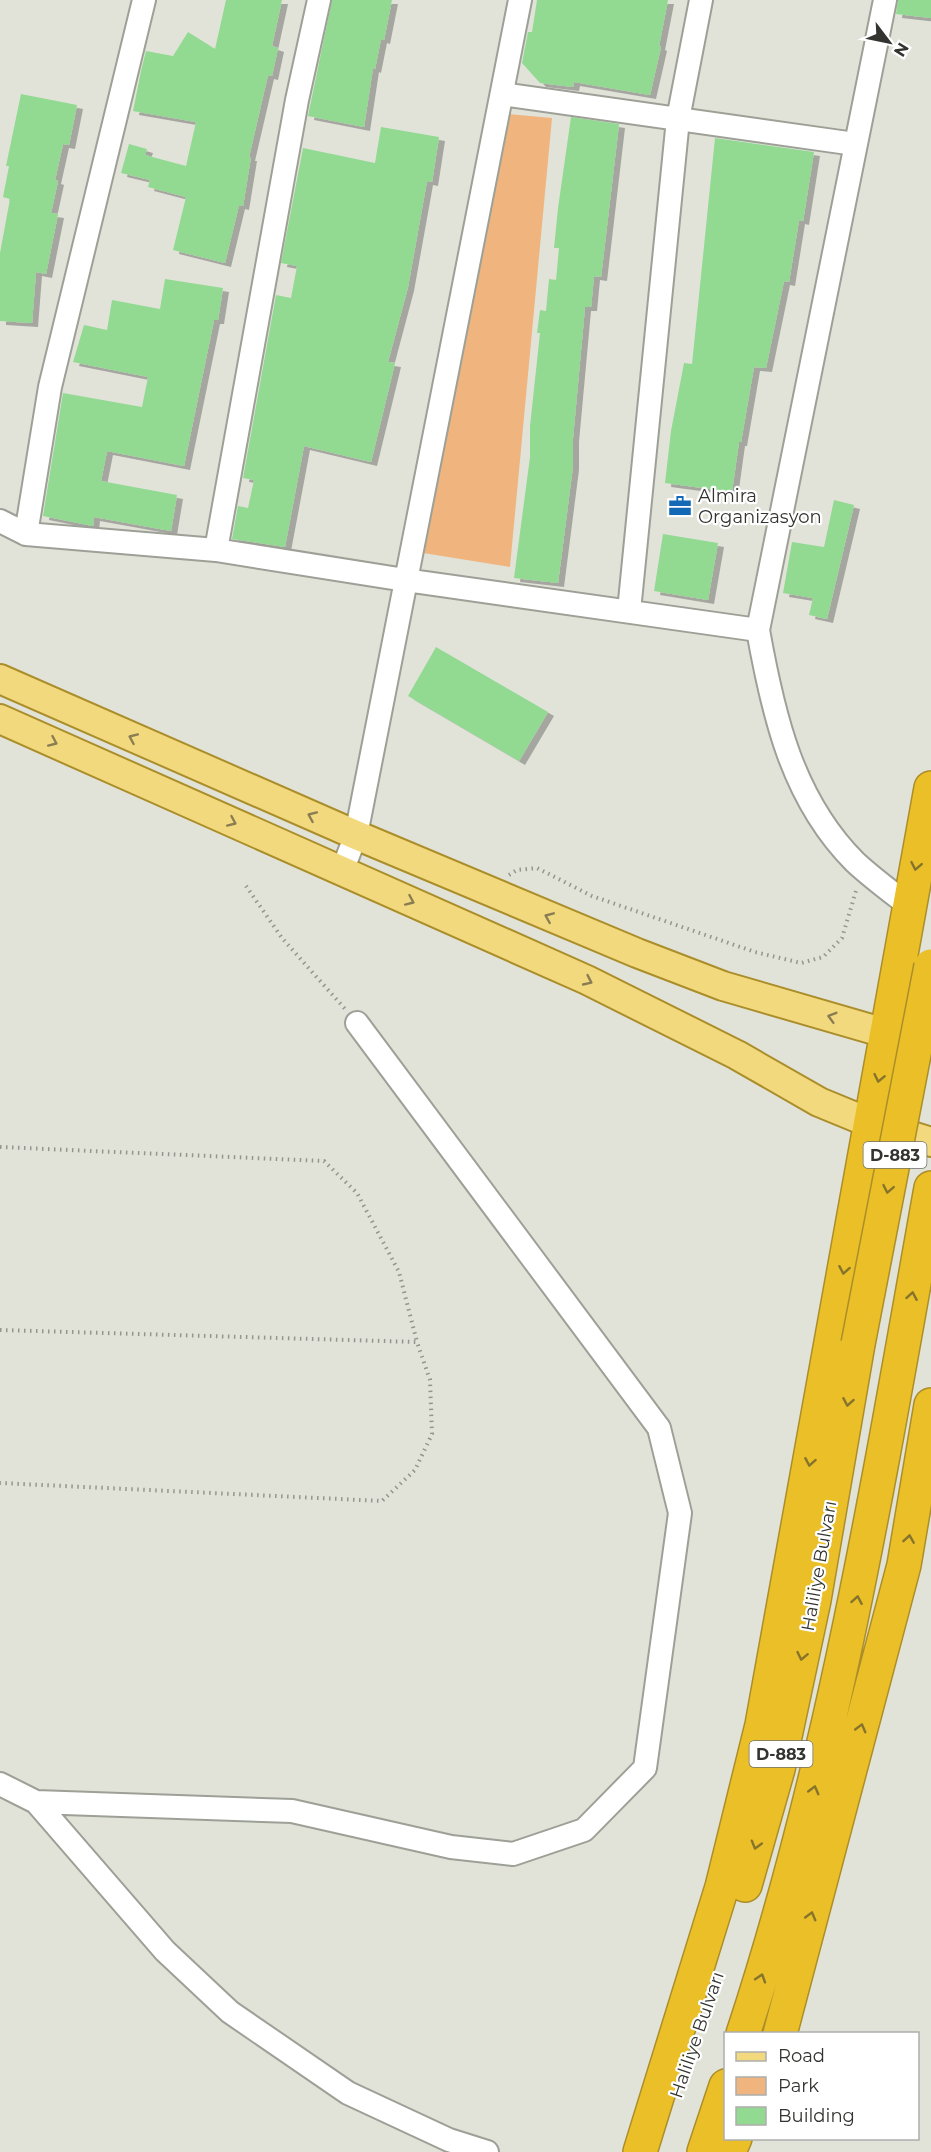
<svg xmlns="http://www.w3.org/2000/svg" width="931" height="2152" viewBox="0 0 931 2152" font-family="Montserrat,sans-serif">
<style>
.green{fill:#f0b57f}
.building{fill:#92da92;filter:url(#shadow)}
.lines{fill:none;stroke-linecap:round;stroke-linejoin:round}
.minor-casing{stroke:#9da096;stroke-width:26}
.major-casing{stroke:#ab8e2a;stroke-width:32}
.highway-casing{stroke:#ab8e2a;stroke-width:36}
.path{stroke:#94958e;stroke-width:4;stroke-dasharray:1.5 4.5;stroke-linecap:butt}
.minor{stroke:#fff;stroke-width:22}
.major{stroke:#f3d97d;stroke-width:28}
.highway{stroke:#ebbf27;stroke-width:33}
.highway-bridge-casing{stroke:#ab8e2a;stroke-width:36;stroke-linecap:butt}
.highway-bridge{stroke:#ebbf27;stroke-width:33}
.oneway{stroke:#897e53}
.oneway2{stroke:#86732c}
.labels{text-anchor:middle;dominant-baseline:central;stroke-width:4.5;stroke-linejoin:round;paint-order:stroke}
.shield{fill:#fff;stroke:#70716e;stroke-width:1.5}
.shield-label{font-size:16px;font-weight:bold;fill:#333430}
.poi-label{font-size:18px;fill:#333430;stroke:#fff;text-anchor:start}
.street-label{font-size:18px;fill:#333430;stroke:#fff}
</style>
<defs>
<filter id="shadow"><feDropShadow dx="6" dy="4" stdDeviation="0" flood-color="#0004"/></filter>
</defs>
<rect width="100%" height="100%" fill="#e1e3d9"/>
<path class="green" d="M508 114 552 118 510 567 417 552Z"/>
<path class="building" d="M226 0H282L272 46 278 48 272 76 268 75 249 157H251L243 206 239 205 225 263 173 250 186 197 148 187 150 180 121 173 129 144 147 149 145 155 186 166 196 122 133 111 141 71 146 51 173 56 188 32 215 49Z
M332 0H392L384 40 381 39 375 69 373 68 364 127 308 116Z
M537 0H668L659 46 661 47 650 95 574 82 573 87 540 83 522 63 528 32H532Z
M898 0H931V18L896 14Z
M21 94 77 105 69 145 63 144 55 180 58 181 51 213 58 214 46 274 36 272 32 323 0 321V253L10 199 3 197 9 166H6Z
M571 117 619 124 601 277 594 276 591 307H585L573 438V466L558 583 514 578 530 457V426L540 333H537L540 310 546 311 549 279 556 280 559 248H554L558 208Z
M381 127 439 137 432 182 427 181 408 287 388 362 395 363 371 462 304 446 285 547 232 539 238 506 248 508 254 480 243 478 276 295 291 298 297 266 281 263 303 148 375 163Z
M715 138 814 152 803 221 799 220 789 282 784 281 766 368 754 367 741 442H739L732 492 665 483 671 431 684 363 692 364Z
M165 279 223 288 218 320H214L184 466 107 451 101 481 177 495 171 531 94 517 93 526 43 516 63 393 142 407 148 377 73 362 84 325 107 330 112 300 160 309Z
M834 500 854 505 827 619 809 615 813 598 783 593 792 542 824 547Z
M663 534 718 543 708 600 654 591Z
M436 647 548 712 519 761 408 696Z"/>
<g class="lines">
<g class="minor-casing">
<path id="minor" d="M885 0 758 630C773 714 792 799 855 862 871 877 890 891 908 905
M502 94 855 144
M0 521 26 534 216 550 405 580 758 630
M26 534 50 387 144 0
M216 550 297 100 319 0
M629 611 678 119 701 0
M342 871 356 835 520 0
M0 1784 36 1802 165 1951 230 2012 348 2093 449 2140 487 2152
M36 1802 292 1811 451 1847 513 1854 584 1830 645 1768 680 1513 659 1428 357 1023"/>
</g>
<g class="major-casing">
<path id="major" d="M0 679 356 835 637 953 723 986 909 1040
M0 719 587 980 737 1055 819 1102 870 1123 931 1142"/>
</g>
<g class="highway-casing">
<path id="highway" d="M745 1885 778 1769 814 1600 858 1344
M743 2034C834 1758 880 1473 931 1188
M780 2034 904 1565 931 1405
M640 2152 722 1887 762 1725 931 788
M704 2152 726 2086
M729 2152 735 2138"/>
</g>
<path class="path" d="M509 875 517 870 537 868 592 896 755 952 801 963 823 957 842 938 856 891
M246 886 282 938 345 1009
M0 1147 324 1161 357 1193 399 1272 417 1342
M0 1330 417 1342 430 1380 432 1434 415 1470 382 1501 0 1483"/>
<use href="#minor" class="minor"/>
<use href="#major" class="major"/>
<use href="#highway" class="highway"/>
<g class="highway-bridge-casing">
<path id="highway-bridge" d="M858 1344 931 966"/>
</g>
<use href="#highway-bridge" class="highway-bridge"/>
</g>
<defs><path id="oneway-chevron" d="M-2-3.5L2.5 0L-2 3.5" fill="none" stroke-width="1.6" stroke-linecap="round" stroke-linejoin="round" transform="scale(1.5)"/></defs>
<g class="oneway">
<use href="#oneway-chevron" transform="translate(133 738) rotate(-156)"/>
<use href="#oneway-chevron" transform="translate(53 742) rotate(24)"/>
<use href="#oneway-chevron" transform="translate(312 816) rotate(-156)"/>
<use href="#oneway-chevron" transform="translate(232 822) rotate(24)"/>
<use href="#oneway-chevron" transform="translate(410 901) rotate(24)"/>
<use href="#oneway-chevron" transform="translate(549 917) rotate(-157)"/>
<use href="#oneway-chevron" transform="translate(588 981) rotate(25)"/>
<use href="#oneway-chevron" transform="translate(832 1017) rotate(-164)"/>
</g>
<g class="oneway2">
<use href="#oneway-chevron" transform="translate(916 866) rotate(101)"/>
<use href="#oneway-chevron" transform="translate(879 1078) rotate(102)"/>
<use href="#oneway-chevron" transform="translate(888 1189) rotate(101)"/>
<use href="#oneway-chevron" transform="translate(844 1270) rotate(100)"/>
<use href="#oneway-chevron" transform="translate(912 1296) rotate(-80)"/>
<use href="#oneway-chevron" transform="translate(848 1402) rotate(100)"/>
<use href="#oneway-chevron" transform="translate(810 1462) rotate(100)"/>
<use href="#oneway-chevron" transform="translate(909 1539) rotate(-81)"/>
<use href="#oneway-chevron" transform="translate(857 1600) rotate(-80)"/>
<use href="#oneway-chevron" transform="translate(802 1656) rotate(102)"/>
<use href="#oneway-chevron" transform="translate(861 1728) rotate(-75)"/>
<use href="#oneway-chevron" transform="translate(814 1790) rotate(-75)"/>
<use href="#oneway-chevron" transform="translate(756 1845) rotate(106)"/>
<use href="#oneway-chevron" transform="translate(811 1916) rotate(-75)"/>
<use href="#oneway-chevron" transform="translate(761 1978) rotate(-72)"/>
</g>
<defs>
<g id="office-bare" transform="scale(1.8)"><path d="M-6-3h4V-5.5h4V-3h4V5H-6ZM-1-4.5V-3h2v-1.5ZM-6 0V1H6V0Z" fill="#1469b7" stroke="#fff" stroke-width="2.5" paint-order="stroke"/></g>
</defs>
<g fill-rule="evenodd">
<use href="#office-bare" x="680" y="506"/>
</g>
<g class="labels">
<g class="shield">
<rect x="863.5" y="1142" width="63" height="26" rx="4.5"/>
<rect x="749.5" y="1741" width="63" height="26" rx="4.5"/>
</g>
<g class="shield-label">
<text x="895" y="1155">D-883</text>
<text x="781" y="1754">D-883</text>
</g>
<g class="poi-label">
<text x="698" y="496">Almira<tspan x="698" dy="21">Organizasyon</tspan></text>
</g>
<g class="street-label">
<text transform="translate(819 1566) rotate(-80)">Haliliye Bulvarı</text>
<text transform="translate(697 2035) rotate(-71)">Haliliye Bulvarı</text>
</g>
</g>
<rect x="724" y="2032" width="195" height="108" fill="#ffffff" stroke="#adaeac" stroke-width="1.5"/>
<rect x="736" y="2052" width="30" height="9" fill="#f3d97d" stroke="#adaeac" stroke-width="1.5"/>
<text x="778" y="2062" font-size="18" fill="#333430">Road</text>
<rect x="736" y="2077" width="30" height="18" fill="#f0b57f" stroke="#adaeac" stroke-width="1.5"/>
<text x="778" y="2092" font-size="18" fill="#333430">Park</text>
<rect x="736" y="2107" width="30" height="18" fill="#92da92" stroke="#adaeac" stroke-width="1.5"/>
<text x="778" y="2122" font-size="18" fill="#333430">Building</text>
<g transform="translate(889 42) rotate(122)" stroke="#ffffff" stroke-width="4.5" paint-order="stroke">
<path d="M0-4.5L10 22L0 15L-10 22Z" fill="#333430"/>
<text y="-9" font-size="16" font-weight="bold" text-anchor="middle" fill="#333430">N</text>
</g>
</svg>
